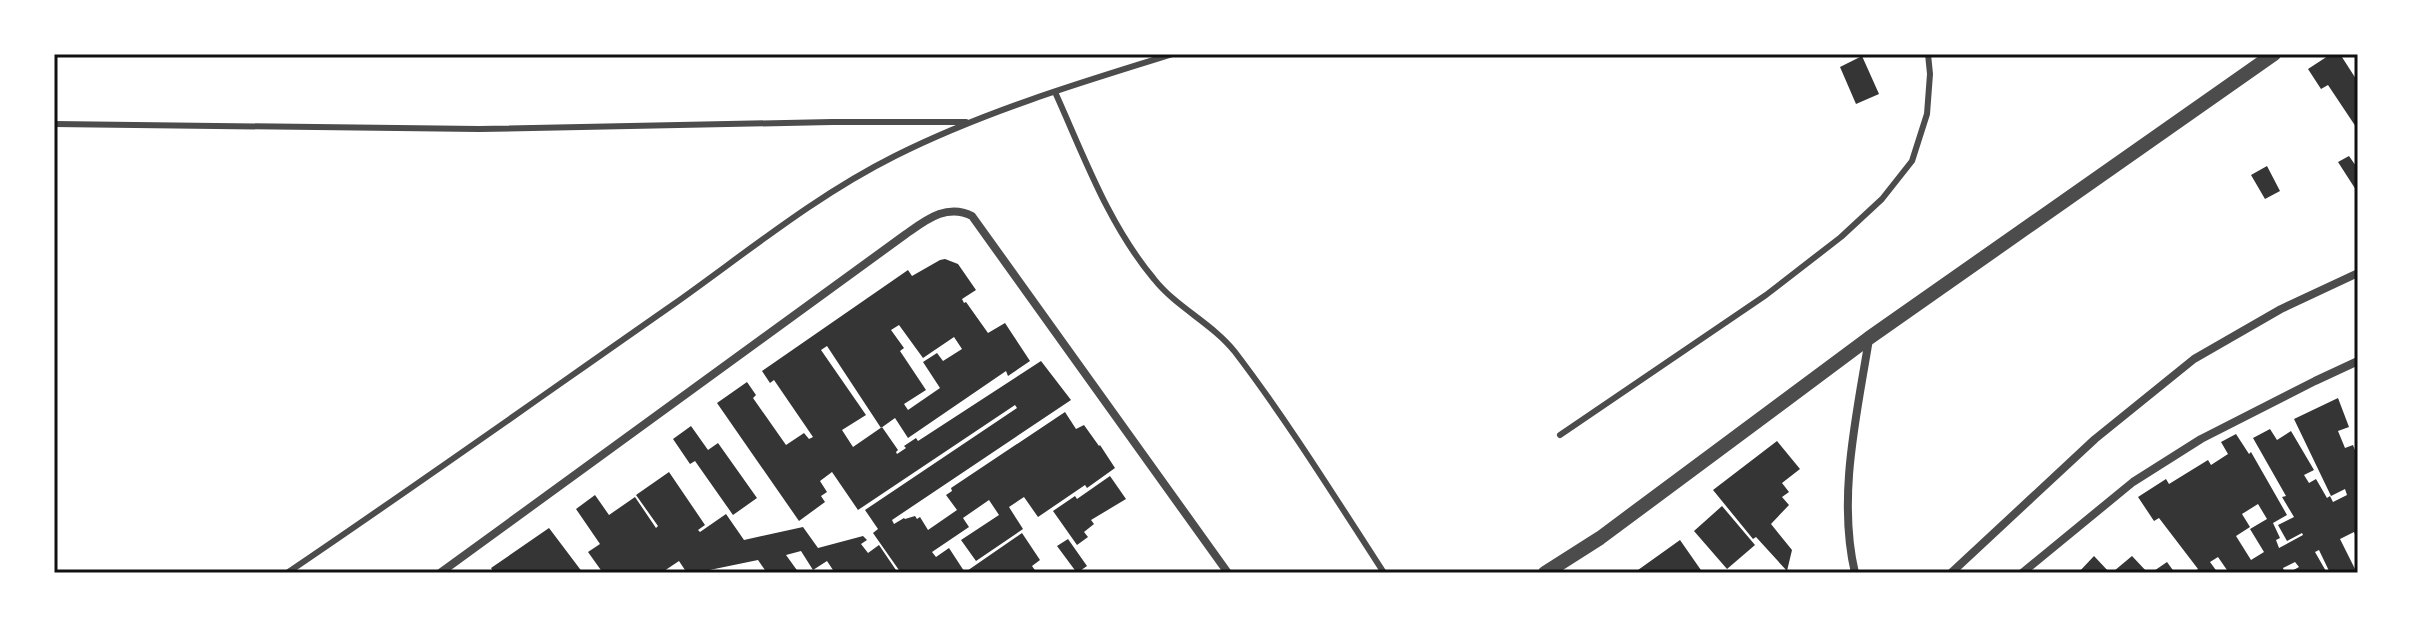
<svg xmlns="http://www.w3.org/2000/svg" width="2412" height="627" viewBox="0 0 2412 627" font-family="Manrope,sans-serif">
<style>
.building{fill:#353535;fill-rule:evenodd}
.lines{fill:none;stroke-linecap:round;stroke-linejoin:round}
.service{stroke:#4c4c4c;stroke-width:6}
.minor{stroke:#4c4c4c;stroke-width:8}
.tertiary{stroke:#4c4c4c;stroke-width:14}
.neatline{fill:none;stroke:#111;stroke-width:3}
</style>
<rect width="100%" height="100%" fill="#fff"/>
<path class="building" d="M2331 54H2340L2358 82V130L2328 85 2321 89 2308 69Z
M1862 56 1879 94 1856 104 1840 67Z
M2349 156 2358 169V189L2356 190 2338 162Z
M2267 166 2280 191 2265 199 2251 175Z
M945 259 958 264 976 290 962 299 964 303 966 302 988 333 1005 323 1030 361 1008 376 1006 371 908 438 895 418 881 428 827 346 821 350 866 415 842 430 853 447 882 427 898 450 896 452 897 454 906 448 904 446 916 438 918 441 1041 361 1071 400 892 520 894 524 904 518 905 519 915 516 917 519 920 517 928 530 957 510 946 495 952 491 951 488 1065 412 1076 429 1084 425 1099 446 1100 445 1115 468 1087 488 1085 485 1038 517 1024 497 1009 507 1023 529 976 561 961 540 999 515 989 500 963 518 969 527 932 552 936 557 949 548 964 571 961 573H901L873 533 878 529 865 510 1017 408 1015 405 858 510 832 472 820 481 827 492 821 496 825 502 799 521 717 403 747 382 756 395 753 398 786 445 804 433 809 439 813 437 774 380 770 383 762 371 908 270 912 276 940 260ZM899 325 923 358 954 337 962 349 943 361 937 353 923 362 940 388 908 410 904 404 926 390 900 351 904 348 891 330Z
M2338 398 2349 427 2338 431 2345 448 2353 445 2358 458V541L2354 532 2340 539 2357 573H2330L2319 550 2315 552 2327 573H2288L2299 567 2295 562 2283 568 2285 573H2229L2218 557 2210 562 2218 573H2193L2198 569 2159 518 2154 521 2138 497 2166 479 2169 484 2208 460 2211 465 2228 454 2221 442 2236 434 2249 454 2251 452 2287 515 2273 523 2280 538 2276 540 2279 548 2303 535 2302 533 2287 541 2278 525 2294 517 2282 497 2286 496 2253 438 2270 429 2277 440 2291 431 2314 470 2304 475 2309 483 2316 479 2327 498 2330 496 2333 502 2347 495 2345 489 2331 496 2294 419ZM2258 504 2267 519 2250 529 2264 552 2251 560 2236 536 2250 527 2242 514Z
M691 426 708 450 718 443 757 498 733 515 695 461 690 464 673 439Z
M1777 441 1800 469 1782 483 1789 492 1782 497 1789 505 1771 524 1792 550 1787 571 1756 537 1753 539 1713 490Z
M669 472 705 525 698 530 700 532 726 514 744 540 803 527 818 548 863 536 867 540 861 544 868 553 879 545 898 573H835L827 561 813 570 801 551 786 555 799 573H767L758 560 695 573H687L679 561 661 573H603L588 552 600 544 576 509 595 495 609 515 635 497 656 528 658 526 636 495Z
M1110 476 1126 499 1091 520 1094 524 1084 532 1088 537 1077 545 1053 511 1075 496 1077 499Z
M1722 506 1755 545 1727 569 1694 531Z
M549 528 583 573H494L491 568Z
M1022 533 1040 560 1032 566 1037 573H964Z
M1068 539 1087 566 1077 573 1057 546Z
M1680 540 1703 573H1641L1638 570Z
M2094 556 2110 573H2078Z
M2132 556 2148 573H2116L2114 571Z
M2167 562 2175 573H2151Z"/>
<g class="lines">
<path class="service" d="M1055 92C1084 156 1108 224 1154 279 1177 308 1212 323 1235 352 1289 423 1336 499 1384 573
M54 124 479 129 832 122H966
M1560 435 1766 295 1841 237 1882 199 1912 161 1927 114 1930 74 1928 54
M287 573C417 485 545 394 674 304 746 253 815 196 895 156 983 112 1079 83 1173 54"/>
<path class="minor" d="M440 573 906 234C926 220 947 203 972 216L1228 573
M1855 573C1837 497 1857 414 1869 339
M1951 573 2095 439 2194 359 2281 309 2358 273
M2022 573 2133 482 2201 439 2315 381 2358 361"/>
<path class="tertiary" d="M1545 573 1600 538 1869 338 2274 54"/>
</g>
<rect width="2412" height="627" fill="none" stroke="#ffffff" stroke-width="112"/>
<rect x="56" y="56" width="2300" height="515" class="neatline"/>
</svg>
